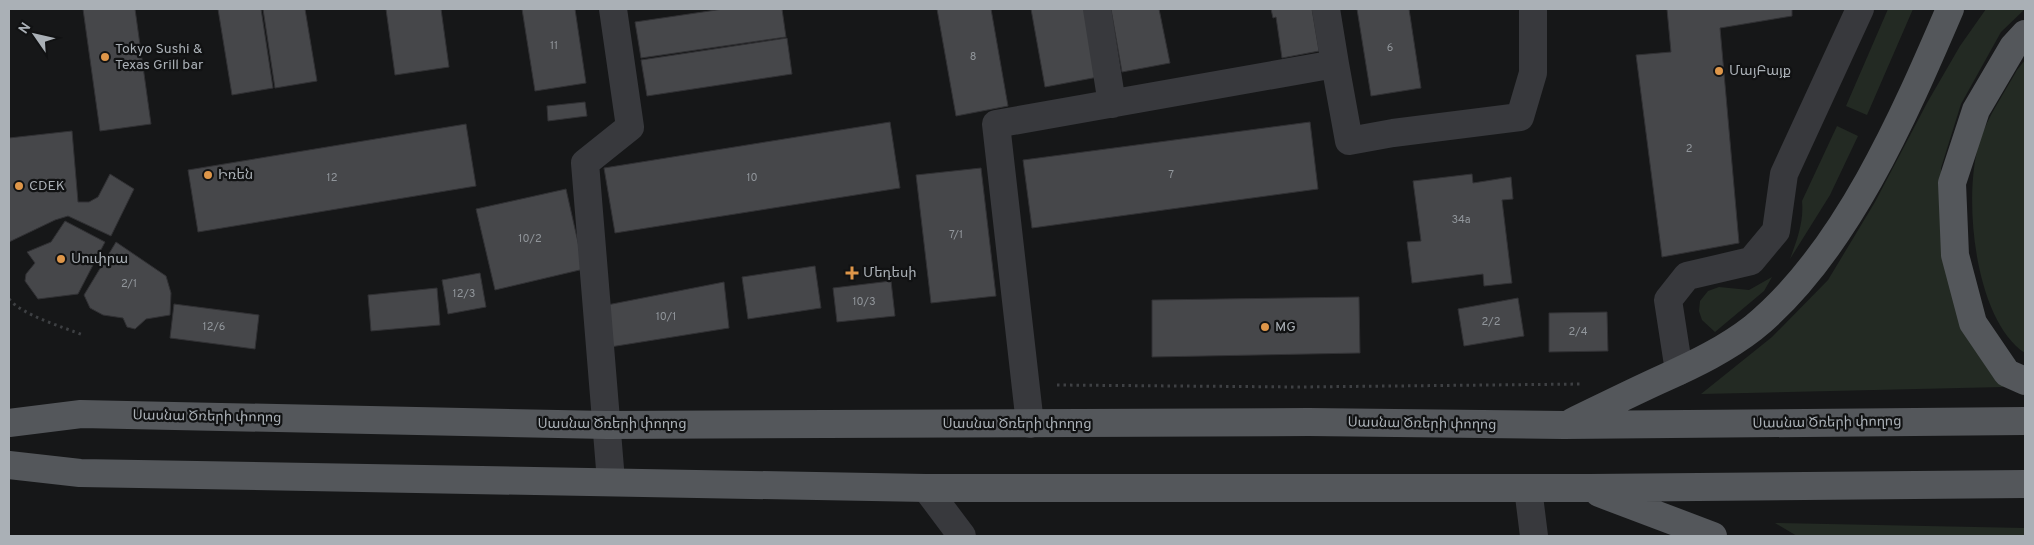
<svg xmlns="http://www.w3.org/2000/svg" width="2034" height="545" viewBox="0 0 2034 545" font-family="Overpass,'Noto Sans Armenian',sans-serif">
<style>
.green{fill:#232a23}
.building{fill:#46474a;stroke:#313134}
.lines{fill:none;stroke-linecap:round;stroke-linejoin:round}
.path{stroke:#3e4043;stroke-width:3;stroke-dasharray:2.5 4;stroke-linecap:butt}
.minor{stroke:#38393d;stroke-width:28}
.major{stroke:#54575b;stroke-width:28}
.poi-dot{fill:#de9649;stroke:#111213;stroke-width:2}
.labels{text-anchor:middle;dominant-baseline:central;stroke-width:4.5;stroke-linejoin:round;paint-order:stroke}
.number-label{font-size:11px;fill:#91969b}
.poi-label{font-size:14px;fill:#aab0b6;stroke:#111213;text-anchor:start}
.street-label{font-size:14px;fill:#aab0b6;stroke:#111213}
</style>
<rect width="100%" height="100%" fill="#161718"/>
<path class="green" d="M1888 9H1913L1867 115 1846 106Z
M1986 9H2025L2001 32 1961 104 1941 168 1942 248 1963 314 2003 387 1701 394 1772 337 1828 280 1875 202 1927 103 1960 46Z
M2025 60V353C1974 320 1962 194 1980 140 1988 116 2005 92 2017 70Z
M1837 126 1858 136 1830 195 1790 259C1797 240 1804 222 1802 201Z
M1772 277 1764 291 1715 332 1702 320 1699 311 1700 301 1708 291 1719 287 1749 290Z
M1775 523 2025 528V536H1797Z"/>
<path class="building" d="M83 9H135L151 124 100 131Z
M218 9H261L273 88 232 95Z
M263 9H305L317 81 275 88Z
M386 9H441L449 67 395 75Z
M522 9H575L586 83 535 91Z
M723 9H782L786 37 641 58 635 22Z
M937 9H991L1008 106 956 116Z
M1031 9H1087L1098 77 1045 87Z
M1111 9H1159L1170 63 1122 72Z
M1271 9H1312L1319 51 1282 58 1276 17 1273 18Z
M1357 9H1409L1421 88 1371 96Z
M1667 9H1792V16L1720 28 1739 243 1662 257 1636 55 1671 52Z
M787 38 792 74 647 96 641 60Z
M585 102 587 116 548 121 547 106Z
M890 122 900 188 615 233 604 168Z
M1310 122 1318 189 1032 228 1023 160Z
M466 124 476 186 198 232 188 170Z
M72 131 78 202H89L98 197 110 174 134 189 111 236 68 216 55 220 9 242V138Z
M981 168 996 296 931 303 916 175Z
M1472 174 1473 183 1511 177 1513 199 1502 200 1512 283 1484 286 1483 274 1412 283 1407 242 1421 241 1413 181Z
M566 189 584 269 495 290 476 209Z
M65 221 105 242 78 294 38 299 25 281 26 274 35 263 27 252 51 242Z
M116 242 166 276 171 293 170 315 146 319 135 329 127 327 123 318 103 315 90 308 84 295Z
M815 266 821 308 748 319 742 277Z
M480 273 486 307 448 314 442 280Z
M891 281 895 316 837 322 833 288Z
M724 282 729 328 610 347 602 306Z
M437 288 440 325 371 331 368 295Z
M1359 297 1360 353 1152 357V300Z
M1518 298 1524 336 1464 346 1458 309Z
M174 304 259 315 255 349 170 338Z
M1607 312 1608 351 1549 352V313Z"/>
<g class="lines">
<path class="path" d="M9 299C22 315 63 327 83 335
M1057 385 1299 387 1583 384"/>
<path class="minor" d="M1097 9 1112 104
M1326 9 1335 64
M1679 371 1668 300 1687 276 1751 261 1776 231 1784 174 1860 9
M1030 424 996 124 1335 64 1349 141 1393 133 1520 117 1533 73V9
M611 481 585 163 630 127 613 9
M926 488 962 536
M1528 488 1534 536"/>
<path class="major" d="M2025 34 2013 47 1976 110 1952 183 1955 255 1973 323 2007 373 2025 381
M1572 422C1603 407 1633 392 1664 378 1695 364 1726 349 1753 328 1845 253 1904 116 1950 9
M9 423 81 414 607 425 1309 422 1564 425 2025 421
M9 465 80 473 926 488H1589L2025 484
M1599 493 1713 536"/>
</g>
<g class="poi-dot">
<circle cx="105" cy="57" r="5"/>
<circle cx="1719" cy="71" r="5"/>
<circle cx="208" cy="175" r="5"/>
<circle cx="19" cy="186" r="5"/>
<circle cx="61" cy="259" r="5"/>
<path d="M849.5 265.5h5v5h5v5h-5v5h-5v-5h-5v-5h5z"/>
<circle cx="1265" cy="327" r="5"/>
</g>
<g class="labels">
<g class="number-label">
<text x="554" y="46">11</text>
<text x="1390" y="48">6</text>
<text x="973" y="57">8</text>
<text x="1689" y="149">2</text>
<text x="1171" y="175">7</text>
<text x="332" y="178">12</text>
<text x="752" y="178">10</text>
<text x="1461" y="220">34a</text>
<text x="956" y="235">7/1</text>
<text x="530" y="239">10/2</text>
<text x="129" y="284">2/1</text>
<text x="464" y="294">12/3</text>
<text x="864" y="302">10/3</text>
<text x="666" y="317">10/1</text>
<text x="1491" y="322">2/2</text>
<text x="214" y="327">12/6</text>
<text x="1578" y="332">2/4</text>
</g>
<g class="poi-label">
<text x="115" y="49">Tokyo Sushi &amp;<tspan x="115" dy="16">Texas Grill bar</tspan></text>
<text x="1729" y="71">ՄայԲայք</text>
<text x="218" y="175">Իռեն</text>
<text x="29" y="186">CDEK</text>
<text x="71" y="259">Սուփրա</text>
<text x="863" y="273">Մեդեսի</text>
<text x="1275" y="327">MG</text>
</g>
<g class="street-label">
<text transform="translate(207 417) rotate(1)">Սասնա Ծռերի փողոց</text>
<text transform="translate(1827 423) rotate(-1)">Սասնա Ծռերի փողոց</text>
<text x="612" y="424">Սասնա Ծռերի փողոց</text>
<text x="1017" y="424">Սասնա Ծռերի փողոց</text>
<text transform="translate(1422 424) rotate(1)">Սասնա Ծռերի փողոց</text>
</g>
</g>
<rect width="2034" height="545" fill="none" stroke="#aab0b6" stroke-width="20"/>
<g transform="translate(35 35) rotate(304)" stroke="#111213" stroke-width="4" paint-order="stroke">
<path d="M0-4L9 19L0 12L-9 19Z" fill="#aab0b6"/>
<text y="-8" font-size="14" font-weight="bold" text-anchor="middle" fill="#aab0b6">N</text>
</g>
</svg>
